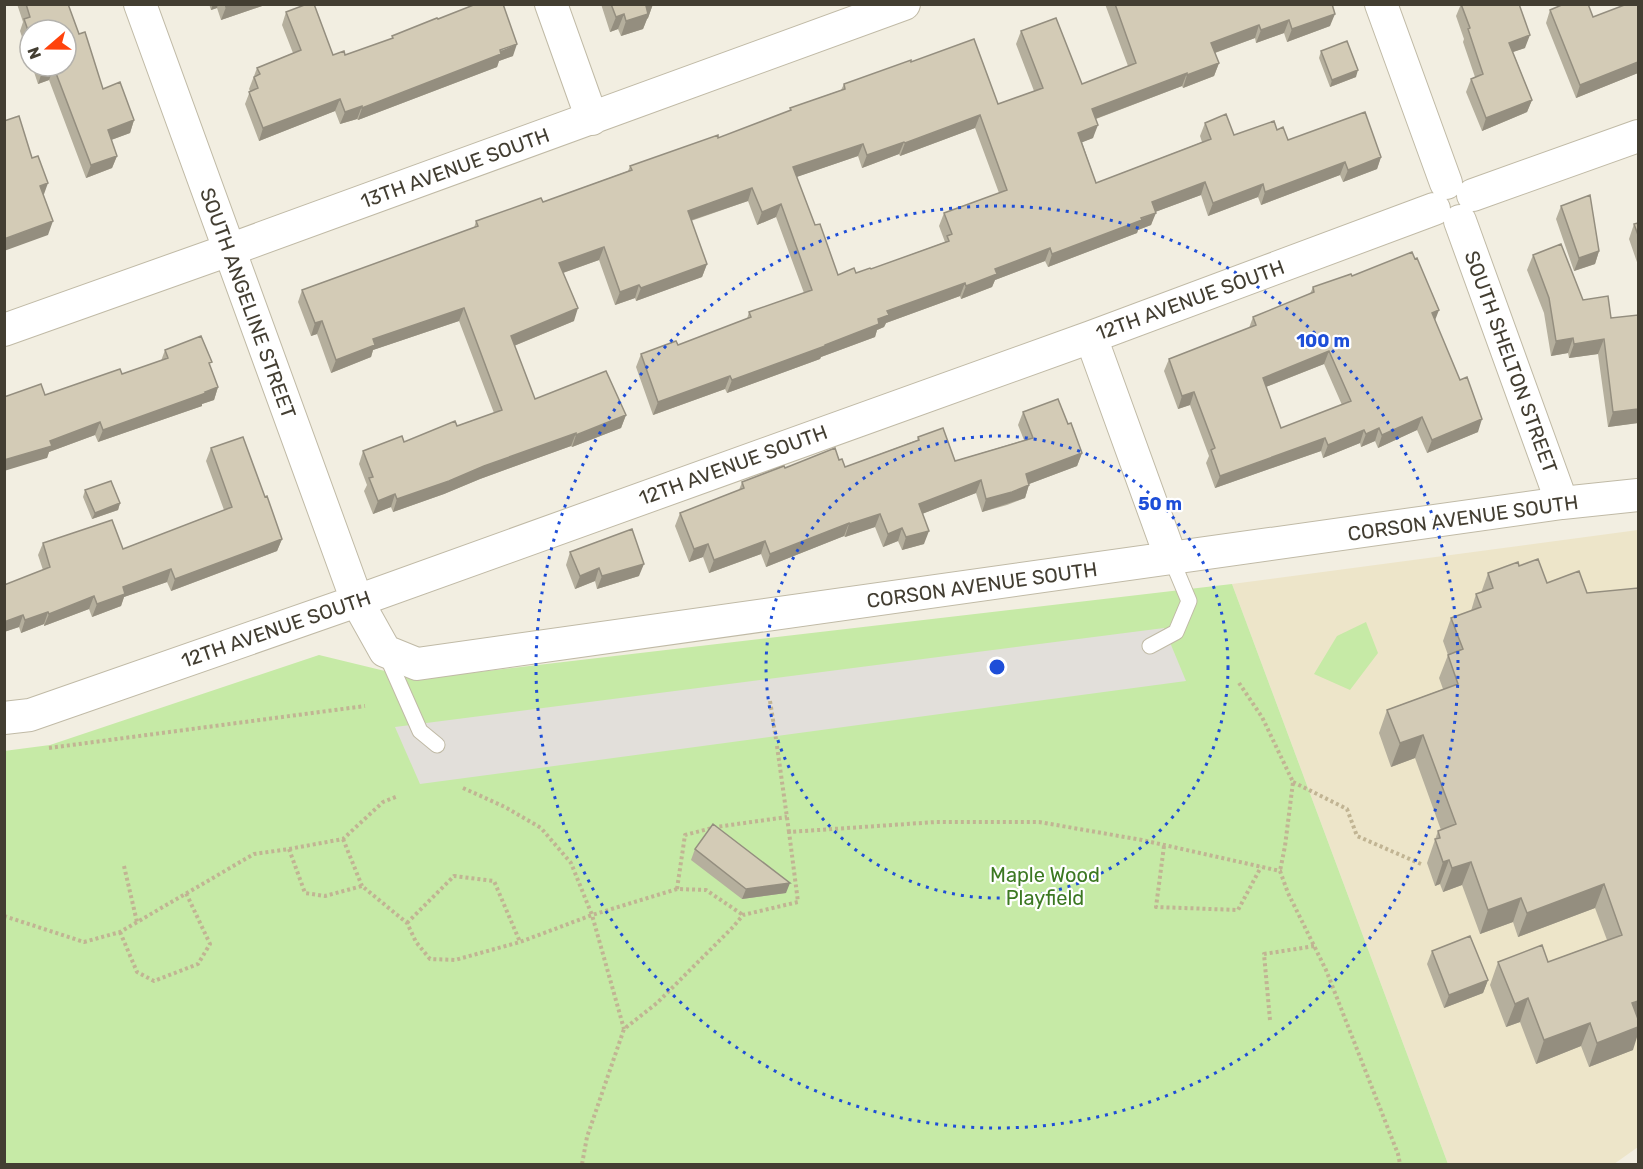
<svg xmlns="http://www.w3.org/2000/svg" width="1643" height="1169" viewBox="0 0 1643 1169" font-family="Rubik,sans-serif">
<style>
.education{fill:#ede5c9}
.green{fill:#c6eaa6}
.parking{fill:#e2dfda}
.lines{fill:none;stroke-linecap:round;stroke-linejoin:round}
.service-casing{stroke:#c0baa6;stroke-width:17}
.minor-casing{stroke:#c0baa6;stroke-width:34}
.path{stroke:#c1b493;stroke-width:4;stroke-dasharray:3 3;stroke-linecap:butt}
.service{stroke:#fff;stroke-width:15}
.minor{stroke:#fff;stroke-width:32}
.wall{fill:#b5af9d;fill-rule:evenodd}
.shaded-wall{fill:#948e7f}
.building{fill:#d3cbb6;stroke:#948e7f;stroke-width:1.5;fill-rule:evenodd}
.ring{fill:none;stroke:#1d4ed8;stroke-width:3;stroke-dasharray:3 6}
.labels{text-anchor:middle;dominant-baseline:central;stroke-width:4.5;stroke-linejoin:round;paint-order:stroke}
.street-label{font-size:20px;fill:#433e32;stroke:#fff}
.park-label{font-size:20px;fill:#3c7822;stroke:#fff}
.centre{fill:#1d4ed8;stroke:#fff;stroke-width:3}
.ring-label{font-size:18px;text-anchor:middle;font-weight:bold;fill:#1d4ed8;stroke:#fff;stroke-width:4.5;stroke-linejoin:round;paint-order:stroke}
</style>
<rect width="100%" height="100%" fill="#f2eee1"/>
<path class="education" d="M1638 530V1147L1614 1164H1448L1232 584Z"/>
<path class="green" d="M1232 584 1448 1164H5L4 751 50 745 319 655 418 679Z
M1366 622 1378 653 1350 690 1314 674 1337 636Z"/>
<path class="parking" d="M1164 628 1186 681 420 784 395 727Z"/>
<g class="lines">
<g class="service-casing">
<path id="service" d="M1150 646 1176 632 1189 601 1171 558
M386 654 420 731 437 745"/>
</g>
<g class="minor-casing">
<path id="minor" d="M140 4 357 601 385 651 417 664 1562 503 1638 495
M551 4 592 119
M1381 4 1446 183
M1473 195 1638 136
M1460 221 1562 503
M4 330 229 250 904 4
M1091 337 1171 558
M4 718 30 715 357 601 1091 337 1434 209"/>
</g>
<path class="path" d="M1239 683 1262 717 1293 782 1285 846 1280 871
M770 701 776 739
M777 746 789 832
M49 748 365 706
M1293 782 1347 809 1357 836 1421 864
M463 788 505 807 541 828 571 863 592 915 624 1029
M343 839 362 886
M1164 846 1156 907 1238 910 1261 867
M289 849 305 893 325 896 362 886 407 923 416 942 430 959 455 960 520 942 592 915 677 889 706 890 743 915
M124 866 137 922
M677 889 685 835 716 827 787 817
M4 916 84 942 120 932 254 854 289 849 343 839 383 802 398 796
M407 923 454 876 494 881 520 942
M120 932 137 972 154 981 198 964 210 944 186 893
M1270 1020 1264 954 1315 946
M582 1164 587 1137 624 1029 657 1003 733 927 743 915 798 902 789 832 936 822H1039L1142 840 1280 871 1288 893 1326 970 1398 1154 1400 1164"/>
<use href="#service" class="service"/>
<use href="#minor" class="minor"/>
</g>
<path class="wall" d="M17 4H68L79 34 103 89 134 120 130 133 111 140 117 156 112 168 86 178 49 80 38 84 32 66H66L30 30V61L20 31 23 22Z
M209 4H268L221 20 217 8 211 10Z
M601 4H653L648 18 647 19 643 29 621 36 618 29 610 32Z
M1105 4H1332L1330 26 1287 42 1284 33 1256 43 1255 38 1215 53 1219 63 1214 76 1183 88 1182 86 1096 119 1093 138 1082 142 1096 183 1202 142 1200 136 1205 123 1234 135 1277 130 1288 140 1381 157 1377 169 1343 182 1340 175 1261 205 1258 197 1208 216 1201 195 1155 212 1151 225 1138 230 1137 233 1048 267 1045 261 995 280 992 287 961 299 960 296 886 323 884 327 877 330 875 337 821 357 820 359 727 393 725 389 653 415 636 367 641 354 678 345 747 319 749 312 804 293 776 217 757 225 748 201 691 221 707 264 702 277 636 301 635 298 615 305 599 260 563 273 574 321 514 346 535 399 626 415 621 428 572 447 571 446 480 479 444 494 393 512 391 507 373 514 364 491 367 485 359 464 363 451 404 442 457 426 494 413 459 321 373 350 371 357 331 373 317 334 311 336 298 302 302 290 474 228 476 221 543 202 628 171 630 166 718 138 789 111 790 108 841 90 844 84 911 62 998 104 1034 91 1016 44 1021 31 1082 84 1128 66ZM975 128 999 193 944 213 939 226 945 242 871 269 856 273 838 275 815 225 796 177 858 156 862 168 899 154 900 156Z
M1461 4H1519L1525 48 1513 52 1532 100 1527 112 1482 131 1466 92 1471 79 1475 77 1463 42 1464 39 1456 16Z
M1638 4V73L1576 98 1546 23 1550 10 1593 17Z
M286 12 333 55H345L391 39 392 36 438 19 513 56 499 61 497 67 358 120 357 119 340 124 335 111 259 141 245 104 250 91 249 89 257 68 293 53 282 25Z
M1321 51 1356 77 1330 87 1319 58Z
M1561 206 1599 251 1595 264 1574 271 1556 219Z
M1638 223V265L1629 239 1634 224Z
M1533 255 1583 300 1611 318 1638 315V423L1608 427 1598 354 1569 358 1568 353 1551 356 1544 313 1527 270Z
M1352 276 1435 321 1478 432 1427 453 1417 430 1378 448 1375 441 1361 447 1360 443 1323 458 1321 451 1215 488 1206 463 1209 456 1190 405 1178 409 1164 371 1169 359 1249 328 1253 317 1310 294 1313 287ZM1324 364 1342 405 1281 428 1266 387Z
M165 350 210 366 218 387 214 400 202 404V406L98 442 95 435 49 452 47 458 45 395 122 374 161 361Z
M1023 412 1068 424 1082 453 1077 466 1029 484 1025 498 1007 505 982 512 976 493 922 514 924 544 902 550 898 541 883 547 875 527 845 537 844 536 766 567 761 554 709 573 703 557 689 562 675 526 680 513 739 490 742 482 785 468 839 460 845 467 917 440 918 437 955 461 1024 440 1018 425Z
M211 448 265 497 282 539 277 551 171 591 167 582 124 597 121 606 92 617 89 609 44 626V624L21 633 19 627 4 632 43 570 38 555 43 543 123 549 224 510 206 461Z
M85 490 120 503 118 510 92 519 83 497Z
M570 552 639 576 597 589 595 581 575 589 566 565Z
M1519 566 1547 583 1587 593 1638 588 1633 1050 1589 1067 1581 1046 1536 1064 1520 1022 1506 1027 1490 985 1498 962H1548L1607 940 1595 908 1518 937 1513 922 1480 934 1462 885 1443 892 1440 884 1435 886 1427 863 1438 831 1441 830 1415 758 1391 767 1379 733 1387 710 1443 689 1439 678 1448 655 1443 641 1451 618 1471 611 1476 594 1481 593 1488 573Z
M695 849 786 893 742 899 691 860Z
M1432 951 1488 980 1483 993 1444 1008 1427 964Z"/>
<path class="shaded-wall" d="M213 4H218L217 8 211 10Z
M234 4H268L221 20 226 7Z
M650 4H653L648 18 647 19 643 29 621 36 626 21 646 6Z
M624 14 618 29 610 32 616 17Z
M1335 14 1330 26 1287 42 1292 29Z
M1289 20 1284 33 1256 43 1261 30Z
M1259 25 1255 38 1206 56 1211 43Z
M1530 35 1525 48 1504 55 1509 43Z
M517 44 513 56 499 61 497 67 358 120 362 108Z
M1638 62V73L1576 98 1580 85Z
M1219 63 1214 76 1183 88 1187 75Z
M54 68 49 80 38 84 42 72Z
M1358 70 1356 77 1330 87 1332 80Z
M1187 73 1182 86 1087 122 1092 109Z
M340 99 335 111 259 141 263 128Z
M1532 100 1527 112 1482 131 1486 118Z
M362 106 357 119 340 124 345 112Z
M980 115 975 128 900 156 905 143Z
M134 120 130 133 103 143 108 130Z
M1098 125 1093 138 1073 146 1078 133Z
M904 142 899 154 862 168 867 155Z
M863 144 858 156 788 180 793 167Z
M117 156 112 168 86 178 91 165Z
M1381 157 1377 169 1343 182 1348 170Z
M1345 162 1340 175 1261 205 1265 192Z
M1205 182 1201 195 1147 215 1152 202Z
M48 183 43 197 40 186Z
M1263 184 1258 197 1208 216 1213 203Z
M752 188 748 201 683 223 688 211Z
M781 204 776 217 757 225 762 212Z
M1156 213 1151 225 1138 230 1137 233 1048 267 1052 254Z
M53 221 48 235 4 251V239Z
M604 247 599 260 554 276 559 263Z
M1050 248 1045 261 995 280 992 287 961 299 966 286 995 269Z
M1599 251 1595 264 1574 271 1579 258Z
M707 264 702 277 636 301 641 288Z
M965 283 960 296 886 323 884 327 877 330 875 337 821 357 820 359 727 393 732 380 825 345 878 319 887 311Z
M639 285 635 298 615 305 620 292Z
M464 308 459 321 373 350 371 357 331 373 336 360 373 339Z
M578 308 574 321 506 349 511 336Z
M1439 310 1434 323 1432 313Z
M322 321 317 334 311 336 315 323Z
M1573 338 1568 353 1551 356 1556 341Z
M1604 339 1598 354 1569 358 1574 344Z
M1329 351 1324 364 1258 390 1263 378Z
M730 376 725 389 653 415 658 402Z
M218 387 214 400 202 404V406L98 442 103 430Z
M1194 392 1190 405 1178 409 1182 396Z
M1638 409V423L1608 427 1613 412Z
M626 415 621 428 572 447 576 435Z
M1422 417 1417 430 1378 448 1382 435Z
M1482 419 1478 432 1427 453 1432 440Z
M100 422 95 435 49 452 47 458 4 471V460L50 441Z
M1379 428 1375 441 1361 447 1366 434Z
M1364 430 1360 443 1323 458 1328 445Z
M576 433 571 446 480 479 444 494 393 512 397 499 484 466Z
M1325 438 1321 451 1215 488 1220 476Z
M1082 453 1077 466 1021 487 1026 474Z
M981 480 976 493 914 517 919 504Z
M1029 485 1025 498 982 512 986 499Z
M395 494 391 507 373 514 378 501Z
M120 503 118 510 92 519 95 513Z
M880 514 875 527 845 537 849 524Z
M849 523 844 536 766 567 770 554Z
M902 528 898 541 883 547 888 534Z
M929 531 924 544 902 550 906 537Z
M282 539 277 551 171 591 175 579Z
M765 541 761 554 709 573 714 560Z
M708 544 703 557 689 562 694 549Z
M644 564 639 576 597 589 602 576Z
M599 568 595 581 575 589 580 576Z
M171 569 167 582 124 597 121 606 92 617 97 604 123 587Z
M94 596 89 609 44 626 49 614Z
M48 612 44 624 21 633 25 620Z
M23 615 19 627 4 632V622Z
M1423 735 1415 758 1391 767 1400 743Z
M1449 860 1440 884 1435 886 1443 862Z
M1471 862 1462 885 1443 892 1452 868Z
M790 883 786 893 742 899 746 889Z
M1604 884 1595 908 1518 937 1527 913Z
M1521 898 1513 922 1480 934 1488 910Z
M1488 980 1483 993 1444 1008 1449 995Z
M1528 998 1520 1022 1506 1027 1515 1004Z
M1638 1001V1021L1632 1003Z
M1590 1023 1581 1046 1536 1064 1544 1040Z
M1638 1027V1034L1633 1050 1589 1067 1597 1043Z"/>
<path class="building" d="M26 4H68L79 34 85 32 103 89 120 82 134 120 108 130 117 156 91 165 54 68 42 72 40 66H66V30H30V36L24 19 30 17Z
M225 4H234L226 7Z
M307 4H314L333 55 344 51 345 55 393 38 392 36 437 18 438 19 476 4H503L517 44 500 50 501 54 362 108V106L345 112 340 99 263 128 249 92 258 88 254 77 260 74 257 68 301 50 286 12Z
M611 4H650L646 6 648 14 626 21 624 14 616 17Z
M1115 4H1332L1335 14 1292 29 1289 20 1261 30 1259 25 1211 43 1219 63 1187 75V73L1092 109 1098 125 1078 133 1096 183 1211 139 1205 123 1226 114 1234 135 1274 121 1277 130 1283 127 1288 140 1365 112 1381 157 1348 170 1345 162 1265 192 1263 184 1213 203 1205 182 1152 202 1156 213 1141 218 1142 220 1052 254 1050 248 995 269 997 274 966 286 965 283 887 311 889 315 878 319 879 324 825 345V346L732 380 730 376 658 402 641 354 676 341 678 345 751 317 749 312 812 290 781 204 762 212 752 188 688 211 707 264 641 288 639 285 620 292 604 247 559 263 578 308 511 336 535 399 606 371 626 415 576 435V433L484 466 449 481 397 499 395 494 378 501 369 478 373 477 363 451 402 436 404 442 455 421 457 426 502 410 464 308 373 339 375 345 336 360 322 321 315 323 302 290 478 226 476 221 541 198 543 202 632 170 630 166 718 135V138L791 110 790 108 845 89 844 84 911 60V62L974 39 998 104 1043 88 1021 31 1056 18 1082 84 1136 63ZM980 115 1007 190 944 213 952 234 947 236 949 241 871 269 870 268 856 273 854 268 838 275 820 224 815 225 793 167 863 144 867 155 904 142 905 143Z
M1461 4H1519L1530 35 1509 43 1532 100 1486 118 1471 79 1483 74 1468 29 1470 28Z
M1564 4H1588L1593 17 1627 4H1638V62L1580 85 1550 10Z
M1347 41 1358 70 1332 80 1321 51Z
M19 116 32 158 38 156 48 183 40 186 53 221 4 239V121Z
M1590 195 1599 251 1579 258 1561 206Z
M1638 223V235L1634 224Z
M1561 244 1583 300 1608 296 1611 318 1638 315V409L1613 412 1604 339 1574 344 1573 338 1556 341 1549 298 1533 255Z
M1412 252 1415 259 1417 258 1439 310 1432 313 1460 380 1467 377 1482 419 1432 440 1422 417 1382 435 1379 428 1366 434 1364 430 1328 445 1325 438 1220 476 1211 450 1215 448 1194 392 1182 396 1169 359 1256 325 1253 317 1314 292 1313 287 1351 274 1352 276ZM1329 351 1351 401 1281 428 1263 378Z
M201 336 212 362 209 363 218 387 205 392 206 393 103 430 100 422 50 441 52 446 4 460V397L41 384 45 395 120 369 122 374 168 358 165 350Z
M1058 399 1068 424 1071 423 1082 453 1026 474 1029 485 1012 492 986 499 981 480 919 504 929 531 906 537 902 528 888 534 880 514 849 524V523L770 554 765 541 714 560 708 544 694 549 680 513 744 488 742 482 784 466 785 468 835 448 839 460 842 459 845 467 919 440 918 437 943 428 955 461 1033 438 1023 412Z
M243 437 265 497 267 496 282 539 175 579 171 569 123 587 125 594 97 604 94 596 49 614 48 612 25 620 23 615 4 622V585L50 567 43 543 112 520 123 549 232 507 211 448Z
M111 481 120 503 95 513 85 490Z
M632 529 644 564 602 576 599 568 580 576 570 552Z
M1538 559 1547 583 1579 571 1587 593 1638 588V1001L1632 1003 1638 1019V1027L1597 1043 1590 1023 1544 1040 1528 998 1515 1004 1498 962 1542 945 1548 962 1622 935 1604 884 1527 913 1521 898 1488 910 1471 862 1452 868 1449 860 1443 862 1435 839 1440 838 1438 831 1456 824 1423 735 1400 743 1387 710 1458 684 1448 655 1463 649 1451 618 1481 607 1476 594 1493 588 1488 573 1518 562 1519 566Z
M713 824 790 883 746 889 695 849Z
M1470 936 1488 980 1449 995 1432 951Z"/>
<g class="ring">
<circle cx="997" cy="667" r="231"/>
<circle cx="997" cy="667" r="461"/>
</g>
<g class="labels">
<g class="street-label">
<text transform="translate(455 168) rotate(-20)">13TH AVENUE SOUTH</text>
<text transform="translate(1190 300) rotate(-20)">12TH AVENUE SOUTH</text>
<text transform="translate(248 303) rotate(70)">SOUTH ANGELINE STREET</text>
<text transform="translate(1511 362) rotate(70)">SOUTH SHELTON STREET</text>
<text transform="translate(733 465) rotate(-20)">12TH AVENUE SOUTH</text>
<text transform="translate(1463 518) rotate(-8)">CORSON AVENUE SOUTH</text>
<text transform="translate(982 585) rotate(-8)">CORSON AVENUE SOUTH</text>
<text transform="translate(276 629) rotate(-19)">12TH AVENUE SOUTH</text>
</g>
<g class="park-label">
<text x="1045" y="875">Maple Wood<tspan x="1045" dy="23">Playfield</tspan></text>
</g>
</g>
<circle cx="997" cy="667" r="9" class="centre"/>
<g class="ring-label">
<text x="1323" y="347">100 m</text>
<text x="1160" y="510">50 m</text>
</g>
<rect width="1643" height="1169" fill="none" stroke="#433e32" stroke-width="12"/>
<g transform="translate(48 48) rotate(250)"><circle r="28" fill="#ffffff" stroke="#b4b2ad" stroke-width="1.5"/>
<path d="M0-4.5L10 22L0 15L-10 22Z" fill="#ff420b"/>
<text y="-9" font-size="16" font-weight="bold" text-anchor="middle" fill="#433e32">N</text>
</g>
</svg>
